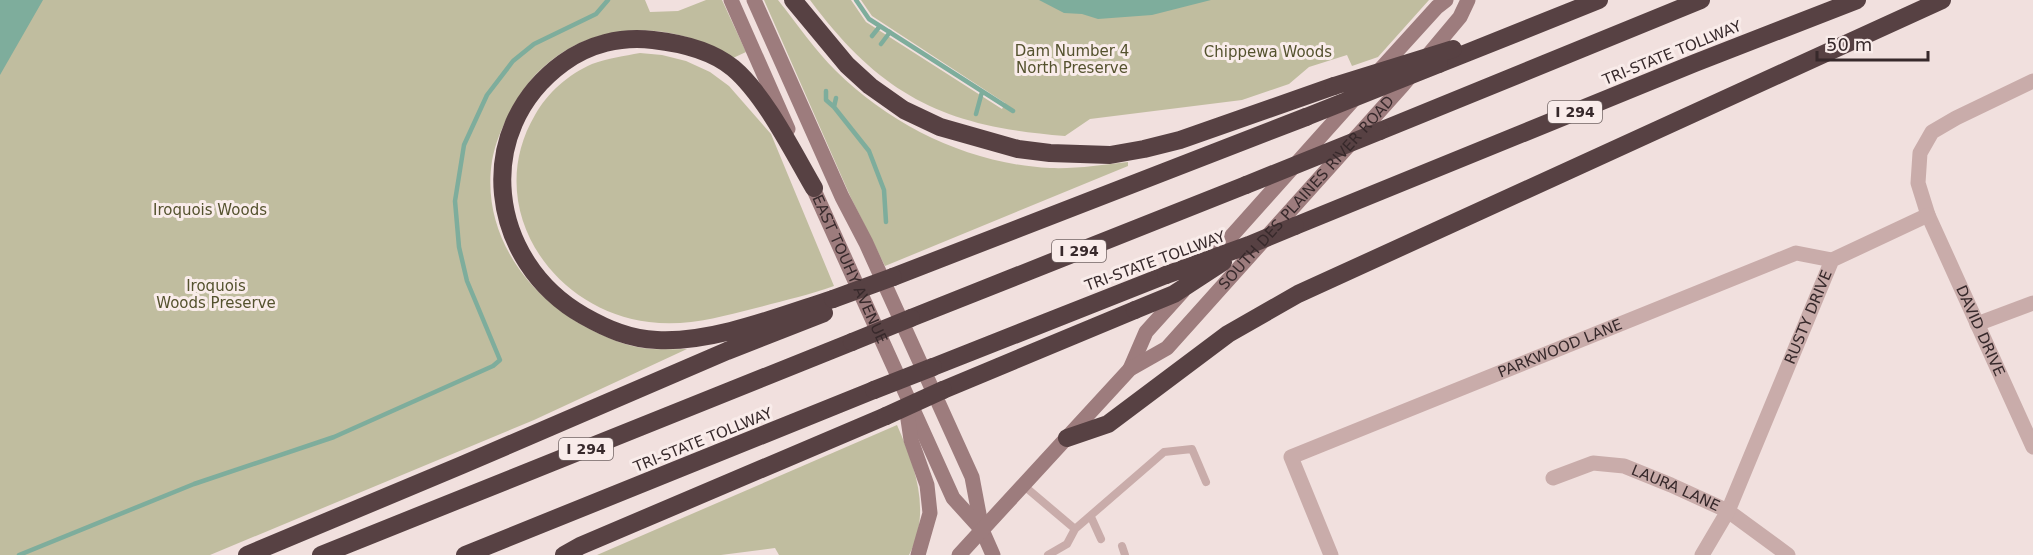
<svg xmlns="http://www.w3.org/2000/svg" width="2033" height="555" viewBox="0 0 2033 555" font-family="'DejaVu Sans',sans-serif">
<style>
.green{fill:#c0bd9f}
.water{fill:#7ead9c}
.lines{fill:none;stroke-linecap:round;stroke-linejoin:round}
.stream{stroke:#7ead9c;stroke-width:4.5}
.service{stroke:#c9acaa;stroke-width:8}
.minor{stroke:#c9acaa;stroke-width:15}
.secondary{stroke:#9d7c7d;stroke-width:15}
.motorway{stroke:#574143;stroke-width:18}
.motorway-bridge{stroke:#574143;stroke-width:18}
.labels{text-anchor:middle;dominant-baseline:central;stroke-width:6;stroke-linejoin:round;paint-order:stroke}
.shield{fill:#f9ecea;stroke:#716464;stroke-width:1.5}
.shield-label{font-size:14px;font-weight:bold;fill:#37292b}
.park-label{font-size:15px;fill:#54522e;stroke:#f9ecea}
.street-label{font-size:15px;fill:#37292b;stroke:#f9ecea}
</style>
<rect width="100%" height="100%" fill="#f1e0de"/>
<path class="green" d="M0 0H645L650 12 678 11 706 0H722L746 52 733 58C656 9 555 24 511 110 503 125 495 143 492 161 481 232 526 295 586 327 603 336 623 345 642 348 656 350 672 349 687 349L534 420 210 555H0Z
M764 0H778C797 24 815 50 836 71 893 127 970 164 1050 168 1076 169 1102 165 1128 162V166L885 266 851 198Z
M810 0H851L866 22 1002 109 1005 103 872 16 861 0H1429L1378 57 1352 66 1347 55 1309 67 1289 84 1242 100 1090 119 1065 136C946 127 882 97 810 0Z
M640 53 662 55 686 61 710 72 729 86 771 134 834 286C809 295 782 301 756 308 720 317 686 327 649 322 550 310 482 205 535 115 547 93 569 74 592 64 608 58 624 56 640 53Z
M897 425C915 466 932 512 909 555H779L775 548 721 555H597Z"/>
<path class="water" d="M0 0H43L0 75Z
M1039 0H1211L1152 15 1098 19 1082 14 1064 13Z"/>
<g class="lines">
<path class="stream" d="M856 0 869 19 1013 111
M872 36 880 26
M881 44 890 32
M826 91V100L834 107
M836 98 834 107 869 151 884 190 886 222
M976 114 982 92
M19 555 194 484 334 437 493 366 500 360 467 281 459 247 455 201 464 145 487 95 513 61 534 44 596 14 608 0"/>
<path class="service" d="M1023 485 1075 529 1164 452 1192 449 1206 482
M1091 517 1101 539
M1122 546 1125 555
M1048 555 1067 544 1075 529"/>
<g class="minor">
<path id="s1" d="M2033 81 1956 118 1932 132 1920 153 1918 183 1928 215 2033 447"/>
<path d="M1977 324 2033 303"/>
<path id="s2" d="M1553 478 1593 463 1624 466 1671 485 1728 511 1788 555"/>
<path id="s3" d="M1331 555 1291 457 1796 253 1832 260"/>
<path id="s4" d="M1702 555 1728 511 1832 260 1928 215"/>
</g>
<g class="secondary">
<path d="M731 0 788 129"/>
<path d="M754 0 842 197 866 243 972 477 982 530 993 555"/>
<path d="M1377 73 1437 7 1446 0"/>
<path id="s5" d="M809 179 953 498 982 530"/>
<path d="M1211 259 1355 98"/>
<path d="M1130 369 1146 332 1183 291"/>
<path d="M906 406 911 440 927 485 930 513 918 555"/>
<path id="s6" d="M959 555 1130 369 1167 348 1403 85 1460 17 1468 0"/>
</g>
<path class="motorway" d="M793 0 847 65 870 86 904 110 940 127 1018 149 1050 153 1110 155 1144 149 1180 140 1334 86
M1439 64 1599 0
M1380 131 1701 0
M814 188C793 152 765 95 733 68 711 50 680 43 653 40 621 36 589 44 563 63 471 130 488 262 584 316 607 329 630 339 657 340 712 343 780 316 833 299
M1295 226 1695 63 1857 0
M893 277 1306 117
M911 318 1246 185
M933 367 1166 275
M943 390 1135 310
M1067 438 1108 424 1228 334 1298 294 1942 0
M247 555 462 465 727 351 824 313
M321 555 852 342
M465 555 874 390
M564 555 580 546 886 416"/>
<path class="motorway-bridge" d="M1334 86 1453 49
M1306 117 1439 64
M1246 185 1380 131
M1166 275 1249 245 1295 226
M833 299 893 277
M1135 310 1174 294 1223 262
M852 342 911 318
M874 390 933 367
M886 416 943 390"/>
</g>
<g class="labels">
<g class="shield">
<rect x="1548" y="101" width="54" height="22" rx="4.5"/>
<rect x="1052" y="240" width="54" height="22" rx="4.5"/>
<rect x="559" y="438" width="54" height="22" rx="4.5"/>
</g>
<g class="shield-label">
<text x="1575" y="112">I 294</text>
<text x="1079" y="251">I 294</text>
<text x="586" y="449">I 294</text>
</g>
<g class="park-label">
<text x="1072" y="51">Dam Number 4<tspan x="1072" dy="17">North Preserve</tspan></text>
<text x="1268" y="52">Chippewa Woods</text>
<text x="210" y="210">Iroquois Woods</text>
<text x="216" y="286">Iroquois<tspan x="216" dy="17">Woods Preserve</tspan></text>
</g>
<g class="street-label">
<text transform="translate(1672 53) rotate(-22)">TRI-STATE TOLLWAY</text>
<text stroke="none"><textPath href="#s6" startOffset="504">SOUTH DES PLAINES RIVER ROAD</textPath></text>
<text transform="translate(1155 261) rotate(-20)">TRI-STATE TOLLWAY</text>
<text stroke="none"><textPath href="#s5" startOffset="99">EAST TOUHY AVENUE</textPath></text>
<text stroke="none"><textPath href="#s4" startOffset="261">RUSTY DRIVE</textPath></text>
<text stroke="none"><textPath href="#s1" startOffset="328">DAVID DRIVE</textPath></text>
<text stroke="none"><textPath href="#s3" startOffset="396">PARKWOOD LANE</textPath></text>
<text transform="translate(703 440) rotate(-22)">TRI-STATE TOLLWAY</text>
<text stroke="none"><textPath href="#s2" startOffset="130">LAURA LANE</textPath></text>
</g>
</g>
<path d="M1817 51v9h111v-9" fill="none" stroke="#37292b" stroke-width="3"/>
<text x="1826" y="51" font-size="18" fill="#37292b" stroke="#f9ecea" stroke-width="4.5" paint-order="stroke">50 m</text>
</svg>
